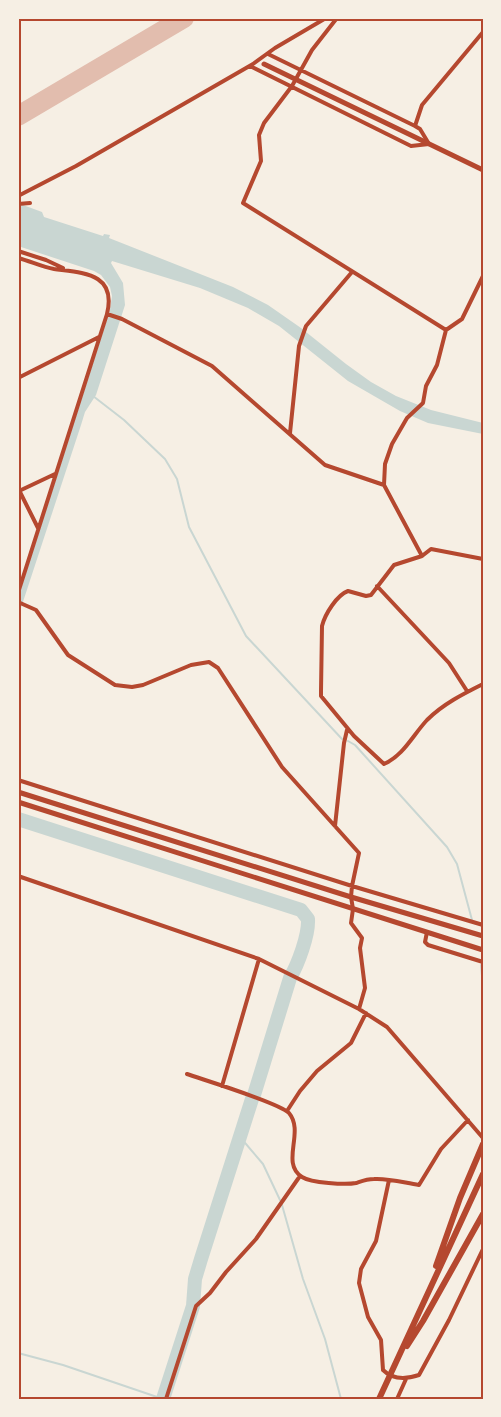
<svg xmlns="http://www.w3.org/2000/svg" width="501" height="1417" viewBox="0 0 501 1417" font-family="'Work Sans',sans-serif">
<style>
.water{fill:#c9d6d2}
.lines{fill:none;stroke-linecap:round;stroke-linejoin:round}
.stream{stroke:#c9d6d2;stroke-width:2}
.river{stroke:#c9d6d2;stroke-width:14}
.taxiway{stroke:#e2bdae;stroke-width:20}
.minor{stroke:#b5482f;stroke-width:4}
.primary{stroke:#b5482f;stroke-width:5}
.motorway{stroke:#b5482f;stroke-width:6}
.neatline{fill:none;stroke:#b5482f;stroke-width:2}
</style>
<rect width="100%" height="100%" fill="#f6efe4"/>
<path class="water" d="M23 205 42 212 44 217 103 236 104 234 110 235 109 238 233 287 268 305 301 328 346 364 371 382 396 396 431 410 483 423V434L428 423 400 411 348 381 279 326 248 308 200 288 112 261 111 263 123 283 125 305 96 395 85 412 81 425 18 617V598L110 310 112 296 110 287 101 275 94 271 18 246V206Z"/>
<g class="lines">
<path class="stream" d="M93 396 124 420 165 459 177 479 189 527 246 636 342 739
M348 741 355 745 447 847 457 864 472 920
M481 965 483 987
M240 1137 263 1164 280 1200
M282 1205 303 1279 325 1339 341 1399
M18 1353 63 1365 163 1399"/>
<path class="river" d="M18 819 301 910 308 919C309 935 298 964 290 978L254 1095
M163 1399 193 1306 195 1279 201 1259 252 1099"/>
<path class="taxiway" d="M18 116 184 18"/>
<path class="minor" d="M337 18 312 50 292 86 264 123 259 135 261 161 243 203 446 330
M250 66 411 146 429 144 420 129 415 126 268 54
M415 126 422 105 483 32
M18 196 76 166 253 64 275 48 326 18
M18 204 30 203
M18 251 46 260 63 268
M18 258C30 261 42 267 54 269 83 273 117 273 107 314L18 593
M107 314 122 319 212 366 325 465 384 485
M18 378 99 337
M290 433 299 346 306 326 352 272
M18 488 38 528
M19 491 55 474
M422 556 384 485 385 464 392 444 407 418 423 403 426 386 437 365 446 330 462 319 483 276
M483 559 431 549 422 556 394 565 371 595 366 596 348 591C337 595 325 614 322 626L321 691V696L354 736 384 764C403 756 413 735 427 720 443 704 463 694 483 684
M377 586 449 663 467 691
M18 602 36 610 68 655 115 685 132 687 143 685 191 665 209 662 218 668 282 767 359 853 352 886 351 897 353 909 351 923 362 938 360 948 365 988 359 1009
M18 780 352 886 483 925
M335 826 344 743 347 730
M18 876 259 959 359 1009 387 1027 483 1138
M427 932 425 942 428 945 483 962
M187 1074C204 1080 280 1103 289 1113 305 1132 280 1163 302 1177 311 1183 346 1185 356 1183 362 1181 367 1179 374 1179 389 1178 405 1183 419 1185L441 1149 468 1120
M222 1086 259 959
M287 1111 300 1091 317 1071 351 1043 366 1013
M389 1180 376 1241 361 1269 359 1283 368 1317 381 1340 383 1370C393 1380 407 1379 419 1375L449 1320 483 1249
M166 1399 196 1306 210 1293 226 1272 256 1239 300 1176
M397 1399 406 1379"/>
<path class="primary" d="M264 64 483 170
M18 792 351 897 483 936
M18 802 483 950"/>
<path class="motorway" d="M436 1266 460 1198 483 1144
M407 1346 423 1321 483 1214
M379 1399 483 1174"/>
</g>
<rect width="501" height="1417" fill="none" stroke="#f6efe4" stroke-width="39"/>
<rect x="20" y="20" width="462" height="1378" class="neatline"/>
</svg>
